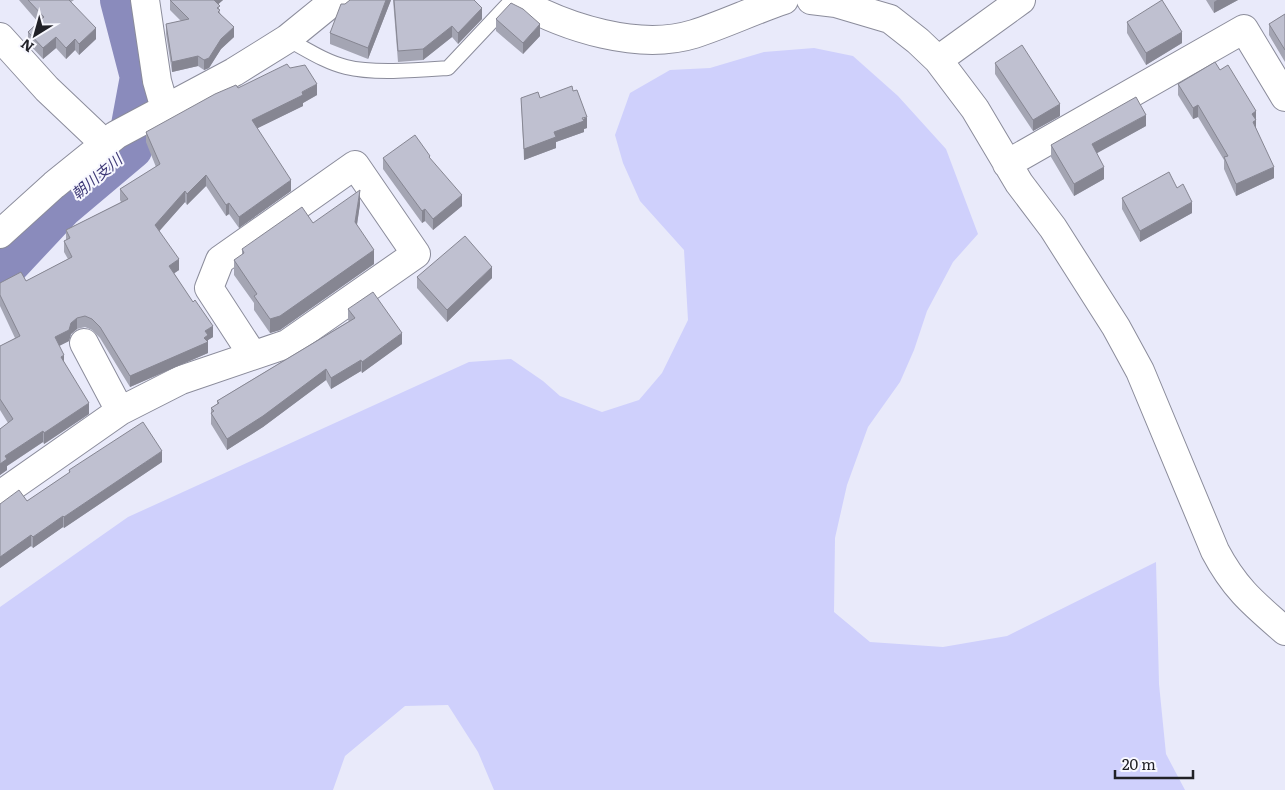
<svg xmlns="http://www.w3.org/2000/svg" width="1285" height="790" viewBox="0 0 1285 790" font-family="Literata,'Noto Sans JP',serif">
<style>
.green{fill:#cfd0fc}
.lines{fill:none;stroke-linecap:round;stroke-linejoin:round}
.river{stroke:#8a8bbc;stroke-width:46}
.lane-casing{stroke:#8b8c9b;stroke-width:16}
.street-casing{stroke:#8b8c9b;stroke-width:30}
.lane{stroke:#fff;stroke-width:14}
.street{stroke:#fff;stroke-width:28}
.wall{fill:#a4a5b3}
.shaded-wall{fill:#868692}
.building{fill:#bfc0d0;stroke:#868692}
.labels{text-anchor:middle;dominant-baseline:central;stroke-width:4;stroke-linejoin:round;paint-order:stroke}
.water-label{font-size:15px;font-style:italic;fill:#3e3977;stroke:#f8f8ff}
</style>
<rect width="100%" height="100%" fill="#e9eafa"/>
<path class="green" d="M814 48 853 56 898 96 946 149 978 234 953 262 927 311 914 350 900 382 868 427 847 485 835 538 834 612 870 642 943 647 1007 636 1156 562 1159 684 1166 754 1185 790H494L478 752 448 705 405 706 345 756 333 790H0V607L128 517 469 362 511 359 543 381 560 396 602 412 639 400 662 373 688 320 684 250 640 201 623 163 615 135 630 93 670 70 710 68 764 52Z"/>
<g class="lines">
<path class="river" d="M0 270 60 206 130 147 143 77 123 0"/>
<g class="lane-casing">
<path id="lane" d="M287 39C306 49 325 62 346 67 373 74 420 70 448 68L512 0"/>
</g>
<g class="street-casing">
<path id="street" d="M145 0 157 81 165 109
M517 0C566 28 639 51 694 34 725 24 754 10 784 0
M811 0 836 3 890 19 918 41 938 60 975 109 1019 183 1053 228 1116 327 1140 371 1215 551C1235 589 1254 604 1285 631
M0 37 47 89 105 144
M938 60 1021 0
M1007 164 1244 29 1285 97
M0 234 54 185 116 135 234 72 287 39 335 0
M84 343 120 411
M0 495 120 411 181 380 287 344 416 254 355 165 220 260 209 288 252 354"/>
</g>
<use href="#lane" class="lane"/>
<use href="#street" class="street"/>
</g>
<path class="wall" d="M19 0H74L71 2 96 39 79 55 75 50 66 59 56 48 43 59 28 43V32L38 22Z
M170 0H223L218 4 220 13 234 37 221 49 209 68 204 70 198 66 172 72 166 34V24L181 21 170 10Z
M350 0H391L368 59 330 44V33L345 4Z
M393 0H474L482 19 458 44 452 37 423 60 398 62Z
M1206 0H1238L1214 13Z
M1285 14V62L1269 35V24Z
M496 19 540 36 523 54 496 31Z
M1127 22 1182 43 1146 65 1127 33Z
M995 63 1060 116 1033 131 995 74Z
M290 68 317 95 303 103V106L257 128 291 191 239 228 229 214 226 216 206 186 187 205 185 202 159 231 179 270 174 273 213 337 208 340V353L130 387 100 338 92 330 85 327 77 329 71 334 69 341 59 346 64 362 89 414 44 444 43 442 7 466V470L0 475V429L8 423 0 410V346L15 338 0 306V283L26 281 68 259 64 252V241L66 240V230L121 202 120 200V189L156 167 146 142V132L238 88Z
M1220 70 1256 111V128L1274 178 1236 196 1224 169V160L1198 117 1193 119 1178 95V84Z
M521 98 587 128 584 129V132L556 142V148L524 160Z
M1146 126 1096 153 1104 179 1074 196 1051 157V145Z
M383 158 430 159 462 206 433 230 425 221 422 223 383 169Z
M1177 188 1192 213 1140 242 1122 209V198Z
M360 204 357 225 374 264 280 330 270 333 254 310V303L234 275V260L242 255V249L313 223Z
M417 277 492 278 447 322 417 288Z
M348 309 402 344 362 373 361 371 331 389 326 380 263 427 227 450 211 424V408L217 404V401L349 321 348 320Z
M162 462 64 528 63 527 33 548 31 546 0 568V504L27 501 69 473V470Z"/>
<path class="shaded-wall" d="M213 0H223L213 9Z
M386 0H391L368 59V48Z
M1217 0H1238L1214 13V2Z
M482 8V19L458 44V33Z
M540 24V36L523 54V43Z
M452 26V37L423 60V49Z
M234 27V37L221 49 209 68 204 70V60L221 39Z
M96 28V39L79 55V44Z
M1182 32V43L1146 65V53Z
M56 37V48L43 59V48Z
M75 39V50L66 59V48Z
M198 56V66L172 72V62Z
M317 84V95L303 103V106L252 131V120Z
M1060 104V116L1033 131V120Z
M1198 105V117L1193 119V108Z
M1256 111V131L1253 133 1252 114Z
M1146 115V126L1092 156V144Z
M587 117V128L584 129V132L556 142V148L524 160V149L554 132Z
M1104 167V179L1074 196V184Z
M1274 167V178L1236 196V184Z
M206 175V186L187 205V194Z
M291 180V191L239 228V217Z
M360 190V204L355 237V222Z
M185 191V202L155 236V225Z
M462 195V206L433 230V219Z
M1192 202V213L1140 242V231Z
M229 203V214L226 216V205Z
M425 209V221L422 223V211Z
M374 250V264L280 330 270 333V319Z
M179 259V270L169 277V266Z
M492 267V278L447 322V310Z
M77 318V329L71 334 69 341 55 348V337Z
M213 326V337L208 340V353L130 387V376Z
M402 333V344L362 373V362Z
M64 355V366L61 357Z
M361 360V371L331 389V378Z
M326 369V380L263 427 227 450V439Z
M89 403V414L44 444V433Z
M43 431V442L7 466V470L0 475V464L5 456Z
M162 451V462L64 528V517Z
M63 516V527L33 548V537Z
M31 535V546L0 568V557Z"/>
<path class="building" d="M28 0H69L96 28 79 44 75 39 66 48 56 37 43 48 28 32 44 17Z
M170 0H214L220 6 217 8 220 10 218 12 234 27 221 39 209 58 204 60 198 56 172 62 166 24 189 19Z
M350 0H386L368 48 330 33 341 4H345Z
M394 0H474L482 8 458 33 452 26 423 49 398 51Z
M1162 0 1182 32 1146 53 1127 22Z
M511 3 523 9 540 24 523 43 496 19Z
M1285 14V50L1269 24Z
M1022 45 1060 104 1033 120 995 63Z
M1215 62 1220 70 1228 65 1256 111 1252 114 1256 120 1253 122 1274 167 1236 184 1224 157 1228 156 1198 105 1193 108 1178 84Z
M287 64 290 68 305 65 317 84 302 92 303 95 252 120 291 180 239 217 229 203 226 205 206 175 187 194 185 191 155 225 179 259 169 266 193 302 195 300 213 326 205 331 208 335 204 338 208 342 130 376 100 327 92 319 85 316 77 318 71 323 69 330 55 337 64 355 61 357 89 403 44 433 43 431 5 456 7 459 0 464V429L13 419 0 399V346L20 336 0 295V283L21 272 26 281 72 257 64 241 70 238 66 230 128 199 120 189 160 164 146 132 215 94 236 85 238 88Z
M572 86 573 91 577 90 587 117 582 118 584 121 554 132 556 137 524 149 521 98 538 92 540 98Z
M1136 97 1146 115 1092 144 1104 167 1074 184 1051 145Z
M415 135 430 156 429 157 462 195 433 219 425 209 422 211 383 158Z
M1169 172 1177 188 1183 184 1192 202 1140 231 1122 198Z
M360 190 355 222 374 250 280 316 270 319 254 296 257 294 234 260 244 253 242 249 302 207 313 223Z
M465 236 492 267 447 310 417 277Z
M373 292 402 333 362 362 361 360 331 378 326 369 263 416 227 439 211 413 214 411 211 408 219 403 217 401 355 318 348 309Z
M143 422 162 451 64 517 63 516 33 537 31 535 0 557V504L19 490 27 501 70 472 69 470Z"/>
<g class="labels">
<g class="water-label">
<text transform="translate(96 176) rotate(-40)">朝川支川</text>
</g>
</g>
<g transform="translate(35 35) rotate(217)" stroke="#f8f8ff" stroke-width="4" paint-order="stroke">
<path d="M0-4L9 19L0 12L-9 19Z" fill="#212127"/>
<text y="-8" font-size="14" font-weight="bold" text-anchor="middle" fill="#212127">N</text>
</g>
<path d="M1115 770v8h78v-8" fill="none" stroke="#212127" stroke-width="2.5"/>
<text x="1122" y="770" font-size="15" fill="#212127" stroke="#f8f8ff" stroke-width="4" paint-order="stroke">20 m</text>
</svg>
